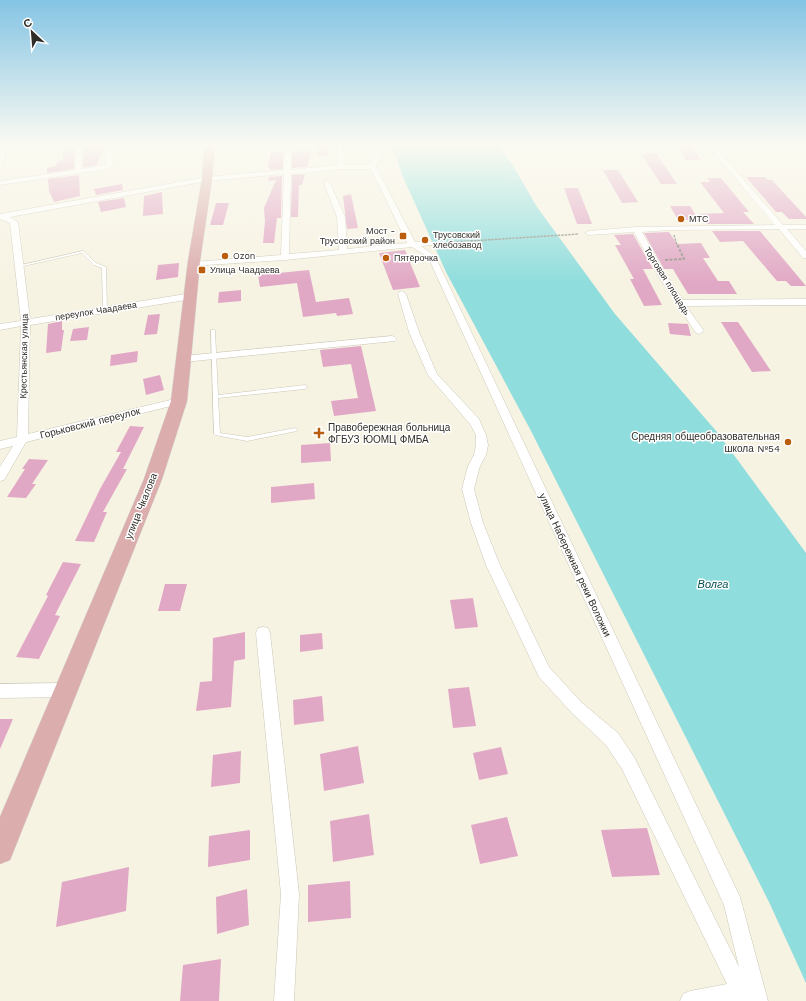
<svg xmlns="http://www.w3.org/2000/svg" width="806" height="1001" viewBox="0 0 806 1001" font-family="'Work Sans',sans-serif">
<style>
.water{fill:#8fdddd}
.building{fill:#e1a8c5}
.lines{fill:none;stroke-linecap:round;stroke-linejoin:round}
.service-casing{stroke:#ccc8b8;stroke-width:1}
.minor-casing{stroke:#ccc8b8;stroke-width:1}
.primary-casing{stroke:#d5d5d4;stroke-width:1}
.path-far1{stroke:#979489;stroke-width:1.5;stroke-dasharray:2.5 1;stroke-linecap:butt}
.path{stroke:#979489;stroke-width:2;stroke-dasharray:3 1.5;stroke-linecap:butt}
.service{fill:#fff;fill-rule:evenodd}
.minor{fill:#fff;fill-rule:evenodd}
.primary{fill:#dbadac;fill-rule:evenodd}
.poi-dot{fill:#ba5d0d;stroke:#fff;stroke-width:1.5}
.labels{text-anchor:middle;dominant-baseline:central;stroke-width:3;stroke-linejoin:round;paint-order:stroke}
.far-poi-label{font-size:9px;fill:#2f2d27;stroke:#fff;text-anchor:start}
.far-street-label{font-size:9px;fill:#2f2d27;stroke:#fff}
.street-label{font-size:10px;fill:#2f2d27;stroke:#fff}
.poi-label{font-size:10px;fill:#2f2d27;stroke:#fff;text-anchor:start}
.water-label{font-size:11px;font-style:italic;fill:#044e4e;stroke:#fff}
</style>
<rect width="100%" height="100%" fill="#f7f3e3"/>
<path class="water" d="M391 143H502V151L512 164 537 207 615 314 717 432 806 553V983L769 902 530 429 446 272 403 177Z"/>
<path class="building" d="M318 143H329L328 156H317Z
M676 143H690L701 160H686Z
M102 144 103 150 97 165 83 167V147Z
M74 148V169L47 173V168L55 166 58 161 63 160V150Z
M292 151H311L307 167 292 168Z
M271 152H283V169L270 170V168H268Z
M656 153 677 184H661L641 154Z
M603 170H618L638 202 622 203Z
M305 174 302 185H299L298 217H291L292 175Z
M79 175 80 196 54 202 49 191 48 179Z
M282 176 281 218H277L274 243H263L265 221 264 208 276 180 268 181 269 177Z
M746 177H765L768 180H772L806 217V219H789L782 212H776Z
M707 178H721L749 212H743L754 224H706L698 214 724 213 700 182H710Z
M122 184 123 190 96 195 94 189Z
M564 188H578L592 224H577Z
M162 192 163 214 143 216 144 196Z
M351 194 358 228 347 229 343 196Z
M124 198 126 207 101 212 98 202Z
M216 203H229L223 225H210Z
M670 206H690L699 220H678Z
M712 231H760L806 286H791L786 281H777L743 241 720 242Z
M669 232 677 244 701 243 710 258H703L718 281H729L737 294H688L673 269H664L644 233Z
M633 234 653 269H643L662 305 644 306 630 279H634L615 245H621L614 235Z
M405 250 420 287 393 290 379 253Z
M179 263 178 277 156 280 158 265Z
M309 270 316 302 349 298 353 314 337 316 336 313 303 317 297 283 260 287 258 275Z
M241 290V301L218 303 219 292Z
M160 314 157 334 144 335 148 315Z
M62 321V330H64L61 351 46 353 48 324Z
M721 322H738L771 371 752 372Z
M668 323 688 324 691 336 670 334Z
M89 327 87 340 70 341 73 329Z
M361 346 376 411 334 416 331 401 358 398 351 364 323 367 320 350Z
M138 351 137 362 110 366 111 355Z
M160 375 164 390 146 395 143 379Z
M130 426 144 427 123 469H127L103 512H107L94 542 75 541 100 489 121 452H116Z
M330 443 331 461 301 463V445Z
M29 459 48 460 32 484H36L26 498 7 497 25 469H22Z
M314 483 315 499 271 503V487Z
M63 562 81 564 55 615 60 616 39 659 16 657 48 596 46 595Z
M165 584H187L180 611H158Z
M473 598 478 627 455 629 450 600Z
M245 632V659L234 661 231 707 196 711 200 682 212 681 213 638Z
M322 633 323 649 300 652V635Z
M469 687 476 726 453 728 448 689Z
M322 696 324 721 294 725 293 700Z
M0 719H13L0 749Z
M358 746 364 783 324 791 320 754Z
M501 747 508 774 479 780 473 753Z
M241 751 240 783 211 787 213 755Z
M369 814 374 855 333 862 330 821Z
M507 817 518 856 480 864 471 825Z
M647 828 660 875 612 877 601 830Z
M250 830V860L208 867 209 836Z
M129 867 126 911 56 927 62 882Z
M350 881 351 918 308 922V885Z
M247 889 249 925 217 934 216 897Z
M221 959 219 1001H180L183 965Z"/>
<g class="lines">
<g class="service-casing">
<path id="service" d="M83 251 96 263 106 267 107 310H103V309L102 268 94 265 82 253 19 267 17 266Z
M211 330H215V331L218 395 305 385 308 387 305 389 218 398 220 433 247 437 295 428 298 430 297 431 247 441 215 435 214 434Z"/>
</g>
<g class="minor-casing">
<path id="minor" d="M1 143H7L6 149 58 143H82L81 169 105 165 107 164 103 143H109L113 164 107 169 0 185V181L75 170 76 145 5 153 3 165 0 167Z
M285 143H291V170L338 165 337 143H343L344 165H370L377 149 376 143H382L383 149 376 167 415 242 430 241 434 243 433 245 421 246 435 256 740 897 768 1001H680L683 994 690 991 727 984 622 769 606 745 572 713 539 677 486 565 471 523 462 489 468 466 474 455 476 445V435L470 424 428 375 409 332 398 294 399 292 402 291 406 294 419 332 437 374 479 419 486 435 488 445 486 455 480 466 474 489 483 523 500 565 549 667 582 703 618 733 634 757 739 967 724 905 428 257 412 247 285 260 191 266 190 264 194 262 281 255 284 174 207 181 10 217 18 222 30 319 192 293 196 296 192 299 30 325 28 434 179 398 184 401 179 404 26 442 4 480 0 481V467L13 446 0 449V441L17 437 21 326 0 330V324L21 321 10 223 0 219V214L207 177 284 170ZM341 169H371L407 243 347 249 345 217 330 183 327 181 324 183 337 217 339 250 289 254 291 174Z
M706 143H712L783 225H806V229H787L806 251V258H803L779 229 669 230 642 232 667 277 683 300 806 299V305L686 306 704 331 699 334 696 333 659 277 634 232 589 235 585 233 589 231 636 227 775 225Z
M392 336 395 337 397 339 395 341 184 362 179 359 184 356Z
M263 627 268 628 270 633 299 894 294 1001H274L281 894 256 633 258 628Z
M66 683 71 685 74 690 71 695 66 697 0 698V684Z"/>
</g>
<g class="primary-casing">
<path id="primary" d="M205 143H215L212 179 200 261 187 401 162 479 14 850 10 860 0 864V817L144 479 171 401 188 261 202 179Z"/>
</g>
<path class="path-far1" d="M674 235 677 245
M439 243 579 234"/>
<path class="path" d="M665 260 684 259 677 244"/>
<use href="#service" class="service"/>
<use href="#minor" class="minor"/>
<use href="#primary" class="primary"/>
</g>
<linearGradient id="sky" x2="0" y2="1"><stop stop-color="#84c4e4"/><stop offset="0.51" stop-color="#fbfaf2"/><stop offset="1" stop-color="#fbfaf2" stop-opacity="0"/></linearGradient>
<rect width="806" height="283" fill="url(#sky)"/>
<g class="poi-dot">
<circle cx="681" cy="219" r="4"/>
<rect x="399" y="232" width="8" height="8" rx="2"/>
<circle cx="425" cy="240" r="4"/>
<circle cx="225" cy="256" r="4"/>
<circle cx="386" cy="258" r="4"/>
<rect x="198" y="266" width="8" height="8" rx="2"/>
<path d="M317 427h4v4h4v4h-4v4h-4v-4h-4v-4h4z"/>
<circle cx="788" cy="442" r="4"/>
</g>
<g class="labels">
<g class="far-poi-label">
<text x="689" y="219">МТС</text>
<text x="395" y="231" text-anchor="end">Мост -<tspan x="395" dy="10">Трусовский район</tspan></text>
<text x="433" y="235">Трусовский<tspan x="433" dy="10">хлебозавод</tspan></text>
<text x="233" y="256">Ozon</text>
<text x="394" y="258">Пятёрочка</text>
<text x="210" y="270">Улица Чаадаева</text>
</g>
<g class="far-street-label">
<text transform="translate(667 281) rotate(58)">Торговая площадь</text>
<text transform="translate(96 311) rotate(-9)">переулок Чаадаева</text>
<text transform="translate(24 356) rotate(-89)">Крестьянская улица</text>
</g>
<g class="street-label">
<text transform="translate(90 423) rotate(-14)">Горьковский переулок</text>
<text transform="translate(141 506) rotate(-68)">улица Чкалова</text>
<text transform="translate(575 565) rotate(65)">улица Набережная реки Воложки</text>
</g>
<g class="poi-label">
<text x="328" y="427">Правобережная больница<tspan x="328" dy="12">ФГБУЗ ЮОМЦ ФМБА</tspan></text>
<text x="780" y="436" text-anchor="end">Средняя общеобразовательная<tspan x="780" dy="12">школа №54</tspan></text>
</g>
<g class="water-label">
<text x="713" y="584">Волга</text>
</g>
</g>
<g transform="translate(32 32) rotate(334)" stroke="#ffffff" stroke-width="3" paint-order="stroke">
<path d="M0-3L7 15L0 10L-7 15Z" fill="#2f2d27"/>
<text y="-6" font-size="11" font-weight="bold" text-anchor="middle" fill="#2f2d27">С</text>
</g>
</svg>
